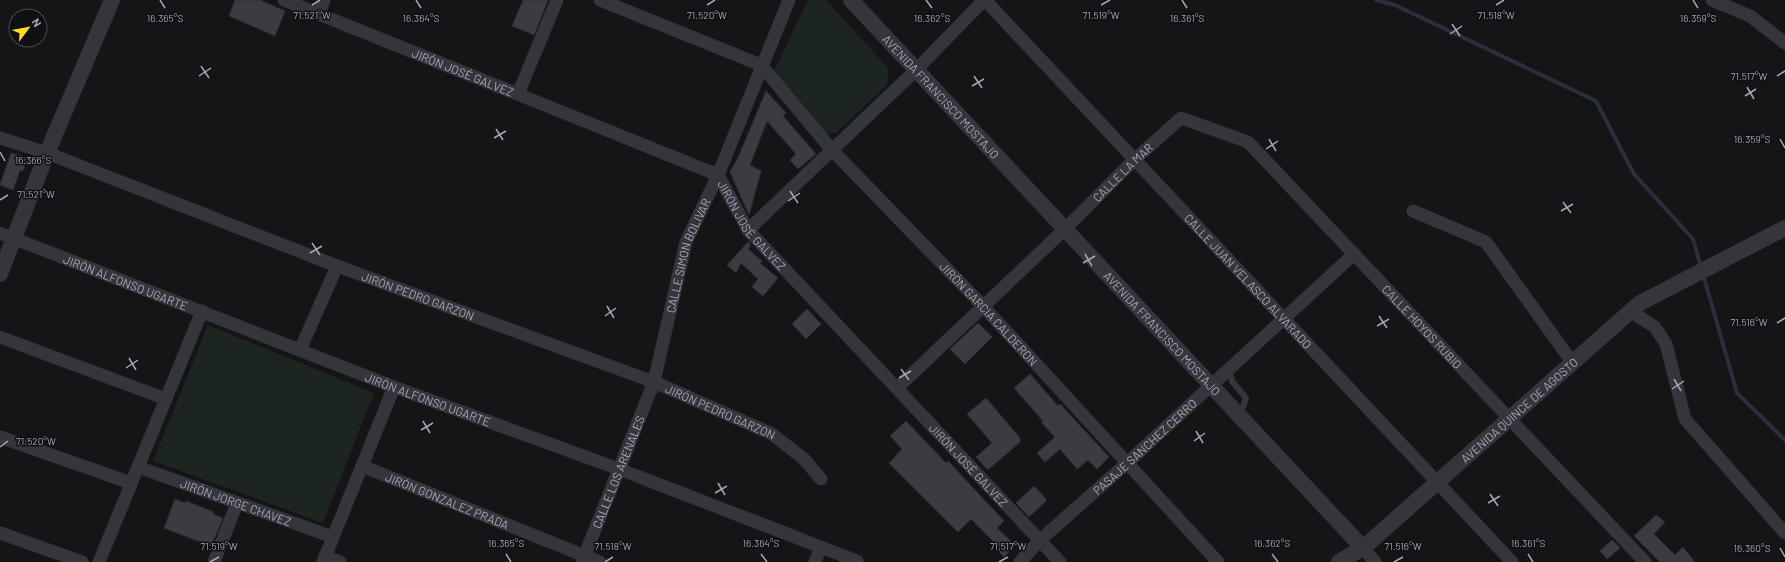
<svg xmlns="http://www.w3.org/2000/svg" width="1785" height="562" viewBox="0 0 1785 562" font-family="Barlow,sans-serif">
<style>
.green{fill:#1c251f}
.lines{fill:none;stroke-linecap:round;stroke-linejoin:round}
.stream{stroke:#29303c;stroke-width:4}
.building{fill:#3c3b42;stroke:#2f2e33}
.service{stroke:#35353c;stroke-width:6}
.minor{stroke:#35353c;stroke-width:13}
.tertiary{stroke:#35353c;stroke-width:16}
.ticks{fill:none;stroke:#a5a7b8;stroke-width:1.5}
.labels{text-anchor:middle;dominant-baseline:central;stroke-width:3;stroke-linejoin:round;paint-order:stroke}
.street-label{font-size:12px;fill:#a5a7b8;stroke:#100f12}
.ticks-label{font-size:10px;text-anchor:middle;fill:#a5a7b8;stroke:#100f12;stroke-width:3;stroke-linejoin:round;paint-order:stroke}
</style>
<rect width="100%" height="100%" fill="#151417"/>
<path class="green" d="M808 0H826L889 69 887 85 836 133 825 134 773 73Z
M208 325 374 393 323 523 153 461Z"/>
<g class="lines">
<path class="stream" d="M1376 0 1395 5 1596 101 1634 174 1693 239 1701 267
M1703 274 1737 393 1785 440"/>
</g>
<path class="building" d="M235 0H260L285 11 275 36 229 16Z
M523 0H548L534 35 512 26Z
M766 91 786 113 783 116 816 154 798 169 790 160 796 154 767 121 750 165 761 171 749 215 730 172 738 158Z
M11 153 27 158 23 171 20 170 13 190 0 185Z
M748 242 751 245 748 249 762 261 760 263 778 278 763 296 752 287 758 279 741 263 736 273 727 265Z
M807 309 821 324 806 339 792 324Z
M978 323 992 337 965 364 950 349Z
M1030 374 1058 406 1060 404 1109 457 1097 469 1088 460 1077 469 1060 449 1045 462 1037 453 1055 437 1041 422 1043 421 1014 388Z
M986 398 1020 438V442L988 470 976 457 992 443 967 414Z
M906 421 946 463 948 461 1004 521 997 528 1015 545 1004 557 996 549 999 547 971 519 958 532 889 463 902 449 890 436Z
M1034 486 1047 500 1029 517 1016 503Z
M175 499 185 503 186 501 214 512 213 514 223 518 211 546 164 528Z
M1656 515 1665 522 1654 534 1675 555 1683 547 1695 562H1660L1634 536Z
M1612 540 1620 548 1607 559 1600 551Z"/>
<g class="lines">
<path class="service" d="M1229 369 1232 381 1246 398 1240 415"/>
<g class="minor">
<path id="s1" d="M284 0 718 175 748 230 1060 562"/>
<path id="s2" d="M600 0 761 65 832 150 983 306 1218 562"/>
<path id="s3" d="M985 0 1512 562"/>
<path d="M1712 0 1750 16 1785 43"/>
<path d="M319 14 324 0"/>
<path d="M518 94 557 0"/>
<path id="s4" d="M0 138 47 153 337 266 654 382 772 434 804 459 821 479"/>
<path d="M1413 211 1486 242 1572 362"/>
<path d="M748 230 916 70 984 0"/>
<path id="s5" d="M0 233 394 387 619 469 857 561"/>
<path d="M1630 311 1655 327 1666 344 1685 419 1785 533"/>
<path d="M0 337 166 399"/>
<path d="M300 350 337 266"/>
<path id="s6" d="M897 388 1065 229 1134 160 1181 118 1248 142 1645 562"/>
<path d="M0 437 131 483"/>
<path id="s7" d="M362 466 600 562"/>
<path id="s8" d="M138 467 333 537"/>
<path d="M0 533 82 562"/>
<path d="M1363 548 1375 562"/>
<path d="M325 556 340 562"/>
<path d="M99 562 202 311"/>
<path d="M214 562 237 503"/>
<path d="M323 562 394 387"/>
<path id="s9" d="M582 562 654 382 686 242 718 175 789 0"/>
<path d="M815 562 821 547"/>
<path id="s10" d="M1020 562 1039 541 1127 463 1354 254"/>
</g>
<g class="tertiary">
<path id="s11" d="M851 0 1363 548"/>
<path d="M0 274 47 153 112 0"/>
<path id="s12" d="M1339 562 1363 548 1640 303 1785 228"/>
</g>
</g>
<path class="ticks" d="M160 0 165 8M416 0 421 8M926 0 932 8M1182 0 1187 8M1693 0 1698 8M312 5 320 0M707 5 715 0M1101 5 1110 0M1496 5 1504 0M1452 24 1460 36M1450 34 1462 26M201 66 209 78M199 76 211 68M974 76 982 88M1777 76 1785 71M972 86 984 79M1747 87 1754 99M1745 96 1756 89M496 129 503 140M494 138 506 131M1269 139 1276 151M1780 139 1785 148M1266 149 1278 141M0 152 5 161M790 191 798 203M0 200 8 195M788 201 800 193M1563 202 1571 213M1561 211 1573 204M312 243 320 255M310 253 322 246M1085 254 1092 266M1083 263 1095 256M607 306 614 318M605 316 616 308M1379 316 1387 328M1777 323 1785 318M1377 326 1389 319M129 358 136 370M126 368 138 360M901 369 909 380M899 378 911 371M1674 379 1681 391M1672 389 1684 381M423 421 430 433M421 430 433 423M1196 431 1203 443M1194 441 1205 433M0 447 8 441M718 483 725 495M715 493 727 486M1490 494 1498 506M1488 503 1500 496M1780 548 1785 557M506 554 511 562M761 554 767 562M1272 554 1278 562M1528 554 1533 562M210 562 219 557M605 562 613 557M999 562 1008 557M1394 562 1403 557"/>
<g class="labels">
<g class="street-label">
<text stroke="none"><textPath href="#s1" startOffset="193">JIRÓN JOSÉ GALVEZ</textPath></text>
<text stroke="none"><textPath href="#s11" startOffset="132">AVENIDA FRANCISCO MOSTAJO</textPath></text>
<text stroke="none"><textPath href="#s6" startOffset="312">CALLE LA MAR</textPath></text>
<text stroke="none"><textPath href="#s1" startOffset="529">JIRÓN JOSÉ GALVEZ</textPath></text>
<text stroke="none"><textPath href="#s9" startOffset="325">CALLE SIMON BOLIVAR</textPath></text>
<text stroke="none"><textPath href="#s3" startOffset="385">CALLE JUAN VELASCO ALVARADO</textPath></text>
<text stroke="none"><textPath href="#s5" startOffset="135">JIRÓN ALFONSO UGARTE</textPath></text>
<text stroke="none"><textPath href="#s4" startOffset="447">JIRÓN PEDRO GARZON</textPath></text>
<text stroke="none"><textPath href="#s2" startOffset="511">JIRÓN GARCIA CALDERON</textPath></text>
<text stroke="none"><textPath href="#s6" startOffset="717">CALLE HOYOS RUBIO</textPath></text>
<text stroke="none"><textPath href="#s11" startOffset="456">AVENIDA FRANCISCO MOSTAJO</textPath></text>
<text stroke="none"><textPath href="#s5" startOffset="459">JIRÓN ALFONSO UGARTE</textPath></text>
<text stroke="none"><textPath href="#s12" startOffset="236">AVENIDA QUINCE DE AGOSTO</textPath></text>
<text stroke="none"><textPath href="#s4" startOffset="771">JIRÓN PEDRO GARZON</textPath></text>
<text stroke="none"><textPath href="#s10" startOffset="170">PASAJE SANCHEZ CERRO</textPath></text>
<text stroke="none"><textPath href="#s1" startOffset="853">JIRÓN JOSÉ GALVEZ</textPath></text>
<text stroke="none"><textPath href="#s9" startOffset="97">CALLE LOS ARENALES</textPath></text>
<text stroke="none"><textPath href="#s7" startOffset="92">JIRÓN GONZALEZ PRADA</textPath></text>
<text stroke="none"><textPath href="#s8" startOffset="104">JIRÓN JORGE CHAVEZ</textPath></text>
</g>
</g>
<g class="ticks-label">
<text x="312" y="19">71.521°W</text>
<text x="707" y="19">71.520°W</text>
<text x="1101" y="19">71.519°W</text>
<text x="1496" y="19">71.518°W</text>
<text x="165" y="22">16.365°S</text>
<text x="421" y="22">16.364°S</text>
<text x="932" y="22">16.362°S</text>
<text x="1187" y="22">16.361°S</text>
<text x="1698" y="22">16.359°S</text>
<text x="1749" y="80">71.517°W</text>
<text x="1752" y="143">16.359°S</text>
<text x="33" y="164">16.366°S</text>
<text x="36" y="198">71.521°W</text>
<text x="1749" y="326">71.516°W</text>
<text x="36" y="445">71.520°W</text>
<text x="506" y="547">16.365°S</text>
<text x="761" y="547">16.364°S</text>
<text x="1272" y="547">16.362°S</text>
<text x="1528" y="547">16.361°S</text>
<text x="219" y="550">71.519°W</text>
<text x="613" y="550">71.518°W</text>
<text x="1008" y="550">71.517°W</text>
<text x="1403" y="550">71.516°W</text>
<text x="1752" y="552">16.360°S</text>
</g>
<g transform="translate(28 28) rotate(58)"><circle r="19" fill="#100f12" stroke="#4c4c54"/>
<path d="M0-3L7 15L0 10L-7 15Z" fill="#ffdc24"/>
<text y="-6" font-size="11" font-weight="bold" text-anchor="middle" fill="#a5a7b8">N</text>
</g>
</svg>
